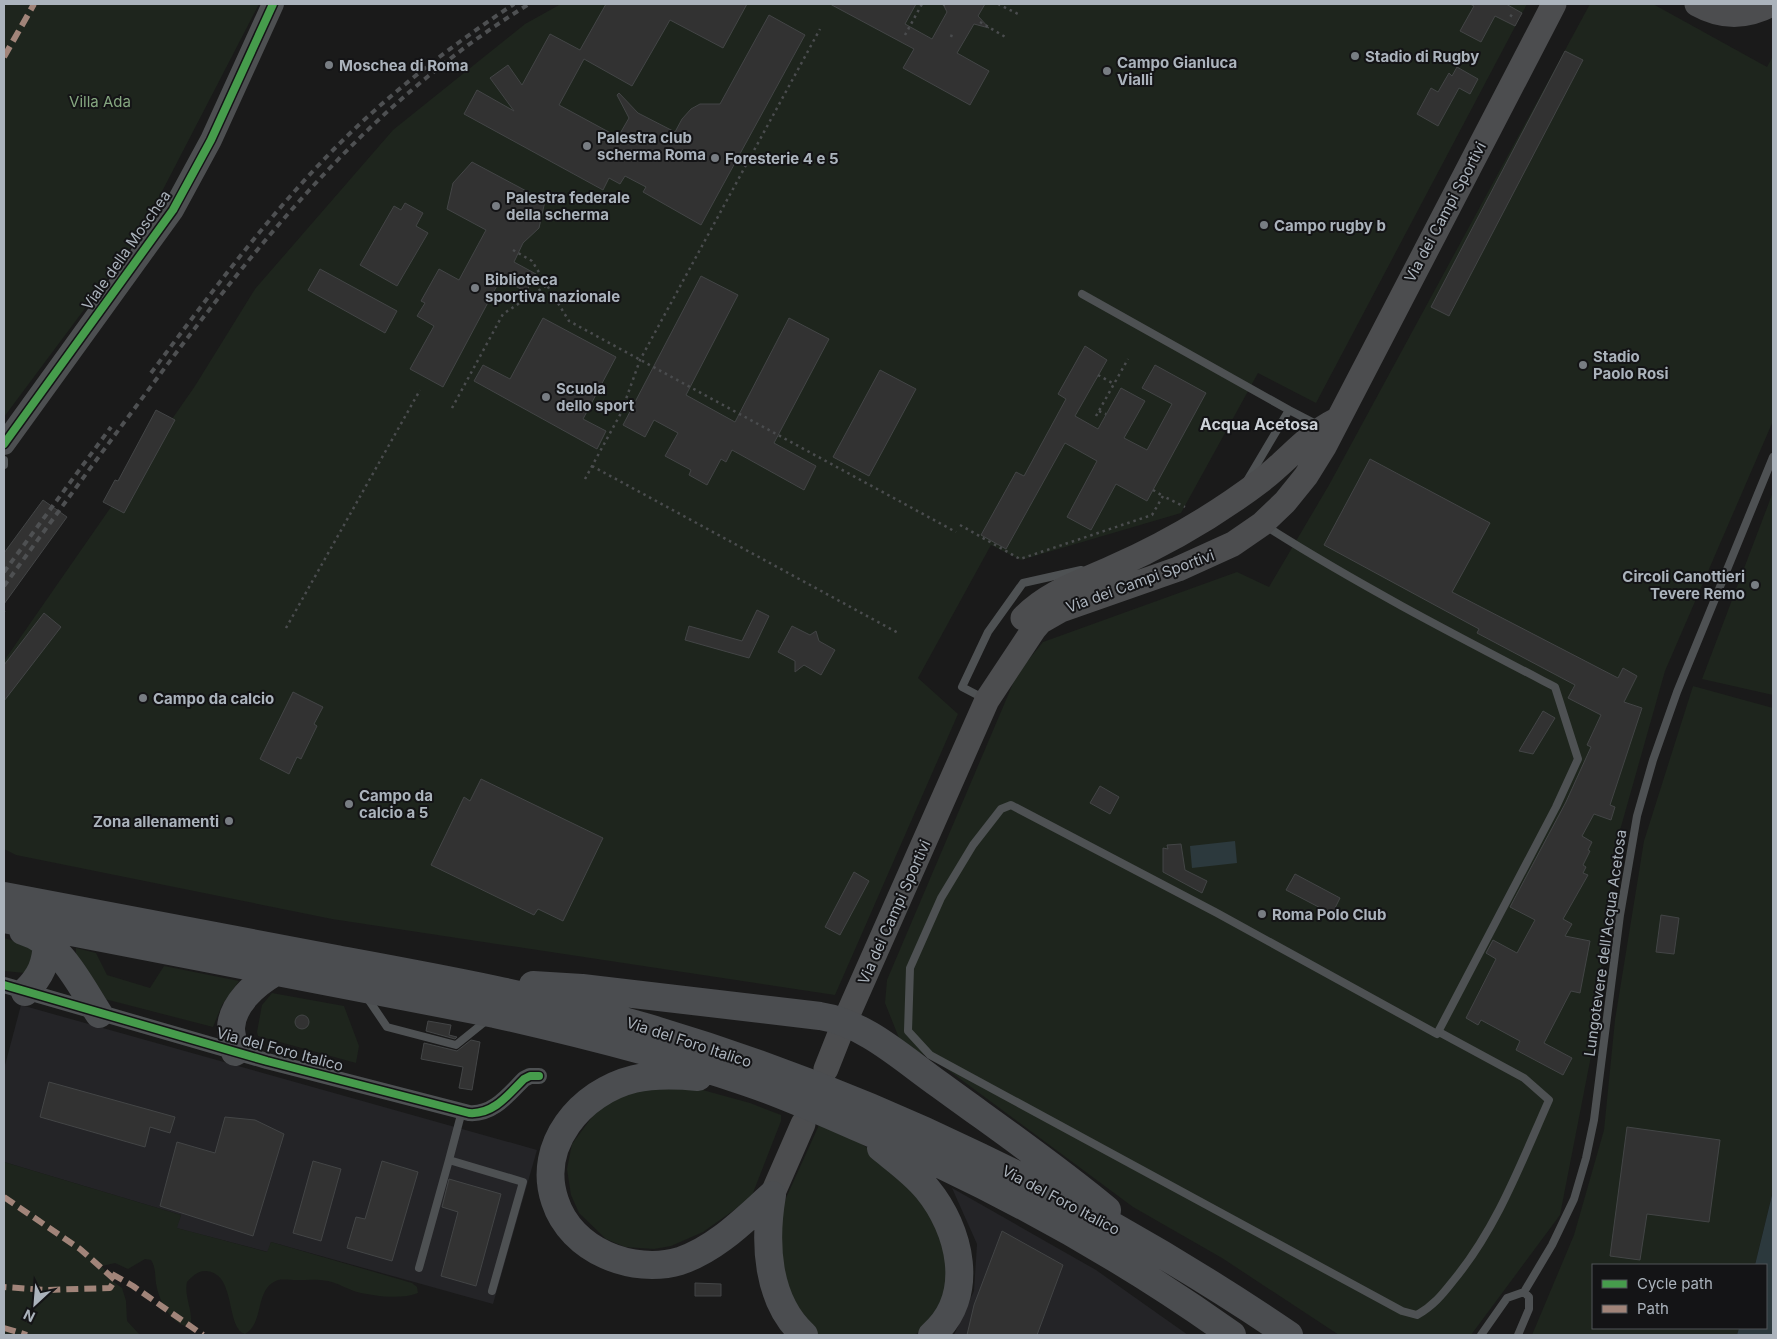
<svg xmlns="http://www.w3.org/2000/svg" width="1777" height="1339" viewBox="0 0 1777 1339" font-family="Inter,sans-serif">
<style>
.built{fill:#242427}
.green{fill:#1e251d}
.water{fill:#2c393d}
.building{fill:#323232;stroke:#434546}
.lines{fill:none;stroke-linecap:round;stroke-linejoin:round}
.path{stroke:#4a4c4e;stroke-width:2.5;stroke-dasharray:2.5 4;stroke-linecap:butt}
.lane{stroke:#4e5153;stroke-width:8}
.street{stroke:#4e5153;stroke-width:16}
.secondary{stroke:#4d4f51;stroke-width:22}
.primary{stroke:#4c4d4f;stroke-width:25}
.highway{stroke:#4b4d50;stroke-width:28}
.rail{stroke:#4e5052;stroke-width:4;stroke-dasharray:6 5;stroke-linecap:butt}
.quiet{stroke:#a18479;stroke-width:6;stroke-dasharray:12 6;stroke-linecap:butt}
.cycleway-casing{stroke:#141416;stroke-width:11}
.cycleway{stroke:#469c4c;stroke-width:8}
.poi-dot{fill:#787d83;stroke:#141416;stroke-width:2}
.labels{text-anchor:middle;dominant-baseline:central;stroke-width:4;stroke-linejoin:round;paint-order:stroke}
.poi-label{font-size:15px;font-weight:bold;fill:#abb3bc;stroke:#141416;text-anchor:start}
.park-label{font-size:15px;fill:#86a881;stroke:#141416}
.street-label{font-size:15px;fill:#abb3bc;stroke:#141416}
.neighbourhood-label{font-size:16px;font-weight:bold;fill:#ccd1d7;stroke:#141416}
</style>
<rect width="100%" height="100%" fill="#1a1a1a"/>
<path class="built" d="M21 1005 537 1150 493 1304 271 1242 268 1252 176 1228 181 1215 4 1162V1069Z
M952 1188 1096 1270 1188 1335H954L974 1291 977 1244Z"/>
<path class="green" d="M4 4H259L139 236 4 417Z
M561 4H1527L1316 403 1258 373 1181 513 1021 560 991 545 918 678 958 714 835 995 332 919 16 855 4 849V661L195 386 255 289 393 130 525 24Z
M1590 4H1653L1767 67 1773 56V421L1665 671 1615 848 1591 1056 1560 1215 1471 1335H1339L1222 1258 1133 1207 936 1061 901 1043 885 1003 887 980 1017 674 1043 642 1237 572 1269 587 1329 485Z
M1773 492V695L1702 679Z
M1693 686 1773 708V1191L1755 1265H1593V1328H1739L1737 1335H1532L1574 1235 1604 1130 1615 1020 1644 841Z
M4 938 31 946 35 956 25 973 4 971Z
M76 948 96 953 107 975 150 988 164 966 239 981 222 1005 213 1027 97 997 76 966Z
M272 993 344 1006 359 1046 356 1063 258 1036 257 1032 262 1005Z
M688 1086 750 1103 781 1115V1121L751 1198 703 1232 671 1246 654 1249 625 1247 606 1239 579 1213 571 1195 567 1169 572 1144 598 1109 639 1088Z
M819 1125 848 1135 893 1165 920 1191 951 1261 942 1305 922 1331 913 1335H815L787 1303 775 1234 786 1198Z
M4 1162 181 1215 177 1228 267 1252 271 1242 412 1283 417 1287 418 1293C401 1300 374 1296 357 1292 347 1289 338 1283 328 1281 318 1279 307 1280 297 1280 291 1280 283 1279 278 1280 254 1288 265 1323 245 1334 243 1333 240 1332 239 1330 227 1314 233 1273 206 1271 199 1270 191 1277 187 1282 184 1296 192 1308 191 1322L185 1326C171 1322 160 1302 157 1288 154 1278 157 1269 151 1260L145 1259 128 1269 115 1263 102 1266 111 1280 122 1288 126 1301 127 1321 140 1335H4Z"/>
<path class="water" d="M1235 841 1237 863 1192 868 1190 846Z
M1773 1191V1335H1737L1739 1328H1766V1265H1755Z"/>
<path class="building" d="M606 4H747L723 48 670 20 632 86 584 59 559 105 618 137 629 118 617 95 619 93 638 113 675 132 682 119 691 109 700 104H720L769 15 805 35 701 225 643 192 646 187 625 176 620 184 609 178 603 190 464 114 477 90 514 111 490 78 508 65 522 85 550 34 580 50Z
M830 4H916L905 24 932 39 947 12 943 4H985L978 16 989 28 974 24 957 53 989 71 970 105 903 68 914 49Z
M1470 4H1506L1522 13 1515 26 1495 16 1481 42 1460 31 1474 6Z
M1565 51 1583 60 1449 316 1431 307Z
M1457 67 1478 79 1470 94 1459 88 1438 126 1417 114 1431 88 1438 92 1449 73 1452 76Z
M472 162 545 201 539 228 523 243 514 262 536 274 526 292 501 278 443 387 410 369 434 326 417 316 425 303 421 301 439 269 459 280 486 230 447 209 453 183Z
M405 203 423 213 416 226 428 233 397 286 360 265 394 206 401 210Z
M320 269 397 311 385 333 308 290Z
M701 276 738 295 686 395 735 422 789 318 829 339 774 443 816 466 804 490 732 450 726 462 721 459 707 485 689 475 691 470 665 456 678 433 654 420 645 437 623 425Z
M543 318 616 357 583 419 606 431 597 449 474 381 483 365 510 379Z
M1085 346 1107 360 1075 416 1098 429 1121 388 1145 401 1124 438 1147 450 1172 404 1142 388 1155 365 1206 393 1147 501 1116 484 1091 530 1067 517 1097 461 1065 443 1006 549 981 535 1016 472 1024 476 1066 399 1058 394Z
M880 370 916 389 869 476 833 457Z
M156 410 175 420 124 513 103 502 115 480 118 481Z
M1370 459 1490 523 1452 592 1618 678 1623 668 1637 676 1624 702 1642 708 1610 805 1615 807 1611 820 1594 814 1582 836 1592 842 1588 850 1590 851 1583 865 1586 867 1583 873 1588 875 1563 919 1572 924 1565 936 1590 941 1580 993 1571 991 1544 1043 1572 1058 1563 1075 1516 1050 1520 1041 1481 1020 1478 1025 1466 1018 1496 959 1486 953 1493 940 1517 953 1535 920 1510 907 1566 802 1591 747 1587 745 1601 715 1568 698 1575 685 1477 633 1479 629 1324 545Z
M43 500 67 517 4 604V553Z
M757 610 769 616 749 658 685 640 689 626 742 641Z
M44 613 61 627 4 701V665Z
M792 626 810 635 816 631 819 641 835 650 821 675 804 665 795 672V661L778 652Z
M293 692 323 707 314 724 317 726 301 759 297 757 289 774 260 759Z
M1543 711 1555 718 1533 754 1519 751Z
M481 779 603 838 563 921 538 909 534 915 431 865 464 797 470 801Z
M1100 786 1119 797 1110 814 1090 803Z
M1181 844 1185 870 1207 881 1202 893 1163 872V848L1168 849 1167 845Z
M854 872 869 881 840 935 825 927Z
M1295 874 1340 898 1332 914 1286 890Z
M1661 915 1679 918 1674 954 1656 952Z
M295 1022a7 7 0 1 1 14 0a7 7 0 1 1-14 0Z
M428 1021 451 1025 449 1035 457 1037 455 1039 426 1031Z
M471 1040 480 1042 472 1090 459 1088 463 1067 421 1059 424 1043 457 1051Z
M49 1082 175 1117 170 1133 150 1127 145 1147 40 1117Z
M225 1117 255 1120 284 1134 253 1236 160 1206 177 1142 215 1153Z
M1627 1127 1720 1140 1709 1222 1647 1214 1640 1260 1610 1256Z
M313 1161 341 1169 321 1241 293 1233Z
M382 1161 418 1172 392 1261 347 1248 356 1217 365 1219Z
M449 1179 501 1194 476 1286 441 1276 458 1212 442 1207Z
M1002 1231 1063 1265 1037 1335H967L974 1305Z
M695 1283 721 1284V1296H695Z"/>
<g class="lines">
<path class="path" d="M943 4 946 6
M998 4 1020 15
M1510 15 1513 17
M980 22 1007 38
M905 35 922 4
M951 37 952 34
M513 250 532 261 569 321 956 532
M1098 375 1114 384
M452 408 503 314 547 285
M1099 411 1106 414
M1096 416 1128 359
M592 466 900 634
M585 479 621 413 640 360 820 29
M1153 490 1163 496
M960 525 1020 559 1152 515 1163 496 1185 507
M4 611V612
M286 628 420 390"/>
<path class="lane" d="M1082 294 1289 410
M4 460V465
M1248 479 1289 410 1318 425
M1264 525C1358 585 1457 636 1555 687L1578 759 1556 807 1437 1034 1217 913 1011 805 1001 809 973 845 941 898 910 968 908 1031 930 1055 1402 1311 1417 1315C1433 1306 1442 1295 1453 1281 1497 1228 1521 1163 1549 1100L1524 1078 1439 1032
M985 699 962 687 988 632 1023 583 1081 570
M366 996 387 1027 456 1045 487 1020
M462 1111 449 1160 523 1182 492 1291
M419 1268 449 1160
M1524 1292 1552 1245 1574 1199 1586 1158 1594 1120 1620 915 1637 816 1653 760 1677 692 1773 457
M1481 1335 1507 1298 1524 1292 1529 1297V1309L1518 1335"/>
<path class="street" d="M4 985 267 1061 469 1113C493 1115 508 1095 524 1079L530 1076H539"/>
<path class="secondary" d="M4 444 173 210 211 140 273 4"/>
<path class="primary" d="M1697 4C1722 18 1746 18 1772 4
M1023 618C1048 592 1079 583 1112 568 1164 545 1216 515 1262 480 1287 461 1307 435 1335 421
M826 1069 845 1021 987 700 1034 629 1040 622 1061 610 1178 569 1233 544 1262 524 1285 502 1306 476 1324 447 1554 4
M772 1195 803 1124"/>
<path class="highway" d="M4 896C114 917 225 938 336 959 439 978 544 997 645 1027 873 1094 1093 1202 1289 1335
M4 919 495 1014C579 1033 664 1054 746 1082 785 1095 822 1112 859 1128 991 1184 1116 1252 1232 1335
M23 931C60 942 79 983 99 1014
M533 985 582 988 820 1016C865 1023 903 1059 940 1085 996 1126 1053 1165 1107 1210
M25 992C41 976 46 964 47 942
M235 1052C234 1044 231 1036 231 1028 232 1004 255 984 274 973
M698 1077C677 1075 655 1074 634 1079 581 1092 536 1145 555 1201 571 1251 633 1275 680 1261 716 1249 744 1220 772 1195
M881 1148C897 1161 914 1173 927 1189 960 1229 977 1296 932 1335
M772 1195C764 1242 766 1300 804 1335"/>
<path class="rail" d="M151 373C217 285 283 195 364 120 411 77 461 39 514 4
M4 572 111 427
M4 586C61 508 118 430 176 353 280 216 382 95 529 4"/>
<path class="quiet" d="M4 57 34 4
M4 1197 80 1249 115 1280 110 1288 46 1290 4 1287
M112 1274 133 1286 203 1335
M4 1328 27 1335"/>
<g class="cycleway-casing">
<path id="cycleway" d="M4 444 173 210 211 140 273 4
M4 985 267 1061 469 1113C493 1115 508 1095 524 1079L530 1076H539"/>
</g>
<use href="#cycleway" class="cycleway"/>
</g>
<g class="poi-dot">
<circle cx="1355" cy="56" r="5"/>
<circle cx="329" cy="65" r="5"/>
<circle cx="1107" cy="71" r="5"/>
<circle cx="587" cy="146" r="5"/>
<circle cx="715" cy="158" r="5"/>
<circle cx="496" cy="206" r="5"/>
<circle cx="1264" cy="225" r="5"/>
<circle cx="475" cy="288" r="5"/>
<circle cx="1583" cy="365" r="5"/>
<circle cx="546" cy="397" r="5"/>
<circle cx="1755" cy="585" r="5"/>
<circle cx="143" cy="698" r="5"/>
<circle cx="349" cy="804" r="5"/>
<circle cx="229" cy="821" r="5"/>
<circle cx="1262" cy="914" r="5"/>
</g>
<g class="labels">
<g class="poi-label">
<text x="1365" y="56">Stadio di Rugby</text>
<text x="1117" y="62">Campo Gianluca<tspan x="1117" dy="17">Vialli</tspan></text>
<text x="339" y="65">Moschea di Roma</text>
<text x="597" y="137">Palestra club<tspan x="597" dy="17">scherma Roma</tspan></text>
<text x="725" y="158">Foresterie 4 e 5</text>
<text x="506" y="197">Palestra federale<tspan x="506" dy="17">della scherma</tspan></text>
<text x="1274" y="225">Campo rugby b</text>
<text x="485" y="279">Biblioteca<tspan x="485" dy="17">sportiva nazionale</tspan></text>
<text x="1593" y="356">Stadio<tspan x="1593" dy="17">Paolo Rosi</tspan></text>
<text x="556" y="388">Scuola<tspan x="556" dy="17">dello sport</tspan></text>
<text x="1745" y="576" text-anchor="end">Circoli Canottieri<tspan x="1745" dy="17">Tevere Remo</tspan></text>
<text x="153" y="698">Campo da calcio</text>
<text x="359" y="795">Campo da<tspan x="359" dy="17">calcio a 5</tspan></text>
<text x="219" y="821" text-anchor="end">Zona allenamenti</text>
<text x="1272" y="914">Roma Polo Club</text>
</g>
<g class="park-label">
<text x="100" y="101">Villa Ada</text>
</g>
<g class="street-label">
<text transform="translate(1445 212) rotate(-62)">Via dei Campi Sportivi</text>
<text transform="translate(126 250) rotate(-55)">Viale della Moschea</text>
<text transform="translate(1140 581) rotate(-20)">Via dei Campi Sportivi</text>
<text transform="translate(894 912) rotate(-66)">Via dei Campi Sportivi</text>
<text transform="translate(1605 943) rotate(-82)">Lungotevere dell'Acqua Acetosa</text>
<text transform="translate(689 1042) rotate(18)">Via del Foro Italico</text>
<text transform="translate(280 1049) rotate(15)">Via del Foro Italico</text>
<text transform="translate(1061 1200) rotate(28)">Via del Foro Italico</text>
</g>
<g class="neighbourhood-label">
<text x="1259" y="424">Acqua Acetosa</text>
</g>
</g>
<rect width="1777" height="1339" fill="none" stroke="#abb3bc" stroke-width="10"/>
<rect x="1592" y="1264" width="175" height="65" fill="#141416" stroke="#505458"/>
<rect x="1602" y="1280" width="25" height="8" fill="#469c4c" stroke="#505458"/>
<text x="1637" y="1289" font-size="15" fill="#abb3bc">Cycle path</text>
<rect x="1602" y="1305" width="25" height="8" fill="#a18479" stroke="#505458"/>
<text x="1637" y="1314" font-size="15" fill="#abb3bc">Path</text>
<g transform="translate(35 1304) rotate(206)" stroke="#141416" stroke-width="4" paint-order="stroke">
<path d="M0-4L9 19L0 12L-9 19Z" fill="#abb3bc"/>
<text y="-8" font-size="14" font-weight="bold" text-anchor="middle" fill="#abb3bc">N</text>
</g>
</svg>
